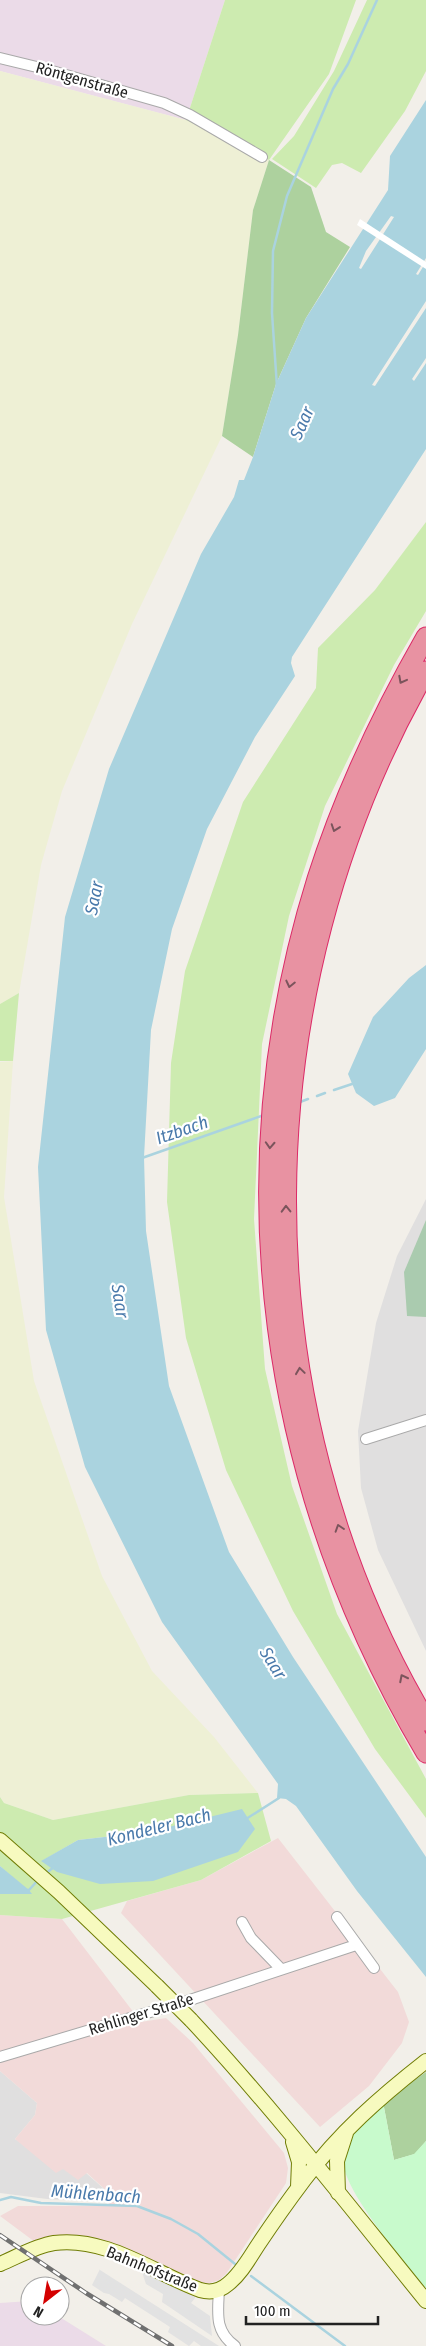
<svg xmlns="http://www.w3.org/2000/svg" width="426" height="2346" viewBox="0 0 426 2346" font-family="'Fira Sans Condensed',sans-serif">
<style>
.residential{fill:#e0dfdf}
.commercial{fill:#f2dad9}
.industrial{fill:#ebdbe8}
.farmland{fill:#eef0d5}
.grass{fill:#cdebb0;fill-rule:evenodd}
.forest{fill:#add19e}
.cemetery{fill:#aacbaf}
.park{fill:#c8facc}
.parking{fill:#e2e2e2}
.water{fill:#aad3df;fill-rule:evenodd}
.pier{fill:#fff}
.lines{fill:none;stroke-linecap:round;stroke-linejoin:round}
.stream{stroke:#aad3df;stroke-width:2.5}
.minor-casing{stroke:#a9a9a9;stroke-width:12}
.secondary-casing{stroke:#707d05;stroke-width:16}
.motorway-casing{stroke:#dc2a67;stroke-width:21}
.minor{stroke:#fff;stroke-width:10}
.secondary{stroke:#f7fabf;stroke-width:14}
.motorway{stroke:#e892a2;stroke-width:19}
.rail-casing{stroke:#707070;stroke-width:4.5}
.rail{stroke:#fff;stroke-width:2.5;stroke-dasharray:8;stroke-linecap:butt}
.secondary-bridge-casing{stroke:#707d05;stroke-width:16;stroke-linecap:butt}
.secondary-bridge{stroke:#f7fabf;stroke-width:14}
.oneway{stroke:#7b545c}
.labels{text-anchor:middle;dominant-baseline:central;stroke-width:4.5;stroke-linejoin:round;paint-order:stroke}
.street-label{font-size:16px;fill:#222;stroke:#fff}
.water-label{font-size:18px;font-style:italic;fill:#4a7aab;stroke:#fff}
</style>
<rect width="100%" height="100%" fill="#f2efe9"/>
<path class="residential" d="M426 1199V1651L378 1550 361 1488 358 1431 376 1323 397 1256Z
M0 2071 37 2103 35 2115 15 2139 63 2169 86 2173 111 2195 109 2202 47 2199 0 2193Z"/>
<path class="commercial" d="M278 1838 398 1992 409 2022 402 2043 369 2086 320 2127 121 1913 127 1901 201 1880Z
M0 1915 62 1919 141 2022 166 2018 193 2043 284 2153 288 2168 286 2183 226 2274 219 2280 204 2285 123 2248 35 2242 0 2216 18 2206H108L111 2195 87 2173 78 2180 63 2169 56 2173 15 2139 35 2115 37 2103 0 2071Z"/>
<path class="industrial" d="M0 0H225L186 120 0 71Z
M30 2301V2316H58L106 2346H0V2303Z"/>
<path class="farmland" d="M0 71 186 120 269 160 253 210 238 335 222 436 132 624 62 791 41 865 19 993 0 1004Z
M13 1061 4 1197 34 1381 102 1576 152 1671 214 1737 258 1793 189 1795 53 1820 4 1803 0 1797V1062Z"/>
<path class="grass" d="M225 0H356L329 74 269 160 186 120Z
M367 0H426V71L405 111 361 173 342 163 332 165 316 188 272 159 294 136 334 71Z
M426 522V611L394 665 325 806 289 916 262 1044 254 1219 265 1369 292 1486 337 1614 426 1779V1818L375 1749 293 1611 226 1470 186 1338 167 1202 171 1063 185 971 243 802 316 688 318 648 375 590Z
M19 993 13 1061H0V1004Z
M258 1793 271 1841 201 1880 62 1919 0 1915V1894H31L0 1866V1797L4 1803 53 1820 189 1795ZM148 1832 42 1861 78 1840Z"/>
<path class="forest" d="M269 160 311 187 326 232 350 247 306 318 276 384 253 457 222 436 238 335 253 210Z
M426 2072V2141L415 2154 394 2160 383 2102Z"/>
<path class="cemetery" d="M426 1220V1317L407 1316 404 1272Z"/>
<path class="park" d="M383 2102 394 2160 414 2154 426 2141V2288C406 2263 339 2187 343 2157 346 2136 369 2117 383 2102Z"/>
<path class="parking" d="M100 2269V2270L219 2346H201L194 2341 189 2346 168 2332 170 2327 125 2298 122 2302 109 2294 104 2293 92 2285Z
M141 2269 195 2295V2298L191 2303 210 2316 212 2336 162 2302 163 2294 146 2284Z"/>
<path class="water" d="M426 100V258L416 274 418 275 426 262V301L372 385 375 386 426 308V358L412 379 414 381 426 363V449L292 657 291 663 295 676 255 737 207 829 172 929 151 1030 144 1157 146 1231 169 1386 229 1552 293 1657 426 1857V1977L357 1891 296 1806 286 1799 277 1798 278 1784 162 1622 85 1467 46 1330 38 1167 65 917 109 769 201 554 234 497 239 480H244L253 457 276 384 306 318 388 190 390 156ZM391 216 394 217 361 269 359 268 366 251Z
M426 965V1049L395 1098 374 1106 356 1093 348 1074 373 1017 409 978Z
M242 1809 255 1829 238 1852 153 1881 100 1884 57 1872 41 1861 78 1840 148 1832Z
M0 1866 29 1890 32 1894H0Z"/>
<path class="pier" d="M360 219 426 262V269L357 225Z"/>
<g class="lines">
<path class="stream" d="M277 387 272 313 273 251 287 196 333 89 348 64 377 0
M334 1090 352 1084
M317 1096 325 1093
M300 1102 308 1099
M142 1158 264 1115
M246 1819 279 1798
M45 1874 54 1867
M26 1890H29L39 1879
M0 2200 11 2197 41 2203 137 2206 171 2219 198 2234 235 2264
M251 2276 345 2346"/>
<g class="minor-casing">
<path id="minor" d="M0 58 45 69 164 103 190 115 262 157
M366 1439 426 1420
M337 1917 374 1968
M242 1922 251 1938 281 1969
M0 2057 187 2001 356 1945
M219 2289C218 2313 214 2331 235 2346"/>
</g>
<g class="secondary-casing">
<path id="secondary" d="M0 1840 59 1892 157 1986
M191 2020C274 2109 349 2206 426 2301
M293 2142 299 2162 298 2187
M338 2193 337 2161 346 2133
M0 2264C17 2257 35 2246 54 2243 106 2236 154 2273 200 2290 210 2293 220 2291 228 2284 242 2273 251 2255 260 2242 274 2221 289 2200 304 2180 339 2133 380 2097 426 2061"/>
</g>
<g class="motorway-casing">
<path id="motorway" d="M426 637C382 714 344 794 317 879 224 1177 268 1486 426 1753
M426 671C243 990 237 1402 426 1721"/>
</g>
<use href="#minor" class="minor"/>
<use href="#secondary" class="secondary"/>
<use href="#motorway" class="motorway"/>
<g class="rail-casing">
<path id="rail" d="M0 2235 86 2293 172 2346"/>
</g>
<use href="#rail" class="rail"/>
<g class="secondary-bridge-casing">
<path id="secondary-bridge" d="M157 1986 191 2020"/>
</g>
<use href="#secondary-bridge" class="secondary-bridge"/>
</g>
<defs><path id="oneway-chevron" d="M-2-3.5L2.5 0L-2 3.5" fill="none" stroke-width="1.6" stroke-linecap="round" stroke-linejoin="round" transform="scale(1.25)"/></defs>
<g class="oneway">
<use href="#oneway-chevron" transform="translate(402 680) rotate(118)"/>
<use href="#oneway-chevron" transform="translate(335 828) rotate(109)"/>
<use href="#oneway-chevron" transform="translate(290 984) rotate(103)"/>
<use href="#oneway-chevron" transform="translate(270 1145) rotate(93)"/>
<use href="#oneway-chevron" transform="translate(286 1209) rotate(-91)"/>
<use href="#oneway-chevron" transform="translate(300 1371) rotate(-98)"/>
<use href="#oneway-chevron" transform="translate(339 1528) rotate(-108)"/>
<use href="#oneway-chevron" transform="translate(403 1678) rotate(-117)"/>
</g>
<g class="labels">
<g class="street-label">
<text transform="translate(82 80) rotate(16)">Röntgenstraße</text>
<text transform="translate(141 2014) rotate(-17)">Rehlinger Straße</text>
<text transform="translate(152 2269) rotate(22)">Bahnhofstraße</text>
</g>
<g class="water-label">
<text transform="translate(302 423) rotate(-66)">Saar</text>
<text transform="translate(94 898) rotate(-79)">Saar</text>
<text transform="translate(182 1130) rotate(-19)">Itzbach</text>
<text transform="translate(120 1301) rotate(81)">Saar</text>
<text transform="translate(273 1663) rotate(58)">Saar</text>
<text transform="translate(159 1827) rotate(-14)">Kondeler Bach</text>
<text transform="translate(96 2194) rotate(4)">Mühlenbach</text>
</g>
</g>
<g transform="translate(45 2301) rotate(211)"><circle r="24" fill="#ffffff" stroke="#a7a7a7"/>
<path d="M0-4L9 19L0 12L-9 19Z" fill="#d40000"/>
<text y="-8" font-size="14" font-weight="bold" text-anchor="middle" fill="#222222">N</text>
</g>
<path d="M246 2316v8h132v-8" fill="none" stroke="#222222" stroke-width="2.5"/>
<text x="254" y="2316" font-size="15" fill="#222222" stroke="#ffffff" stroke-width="4" paint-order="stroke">100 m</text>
</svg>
